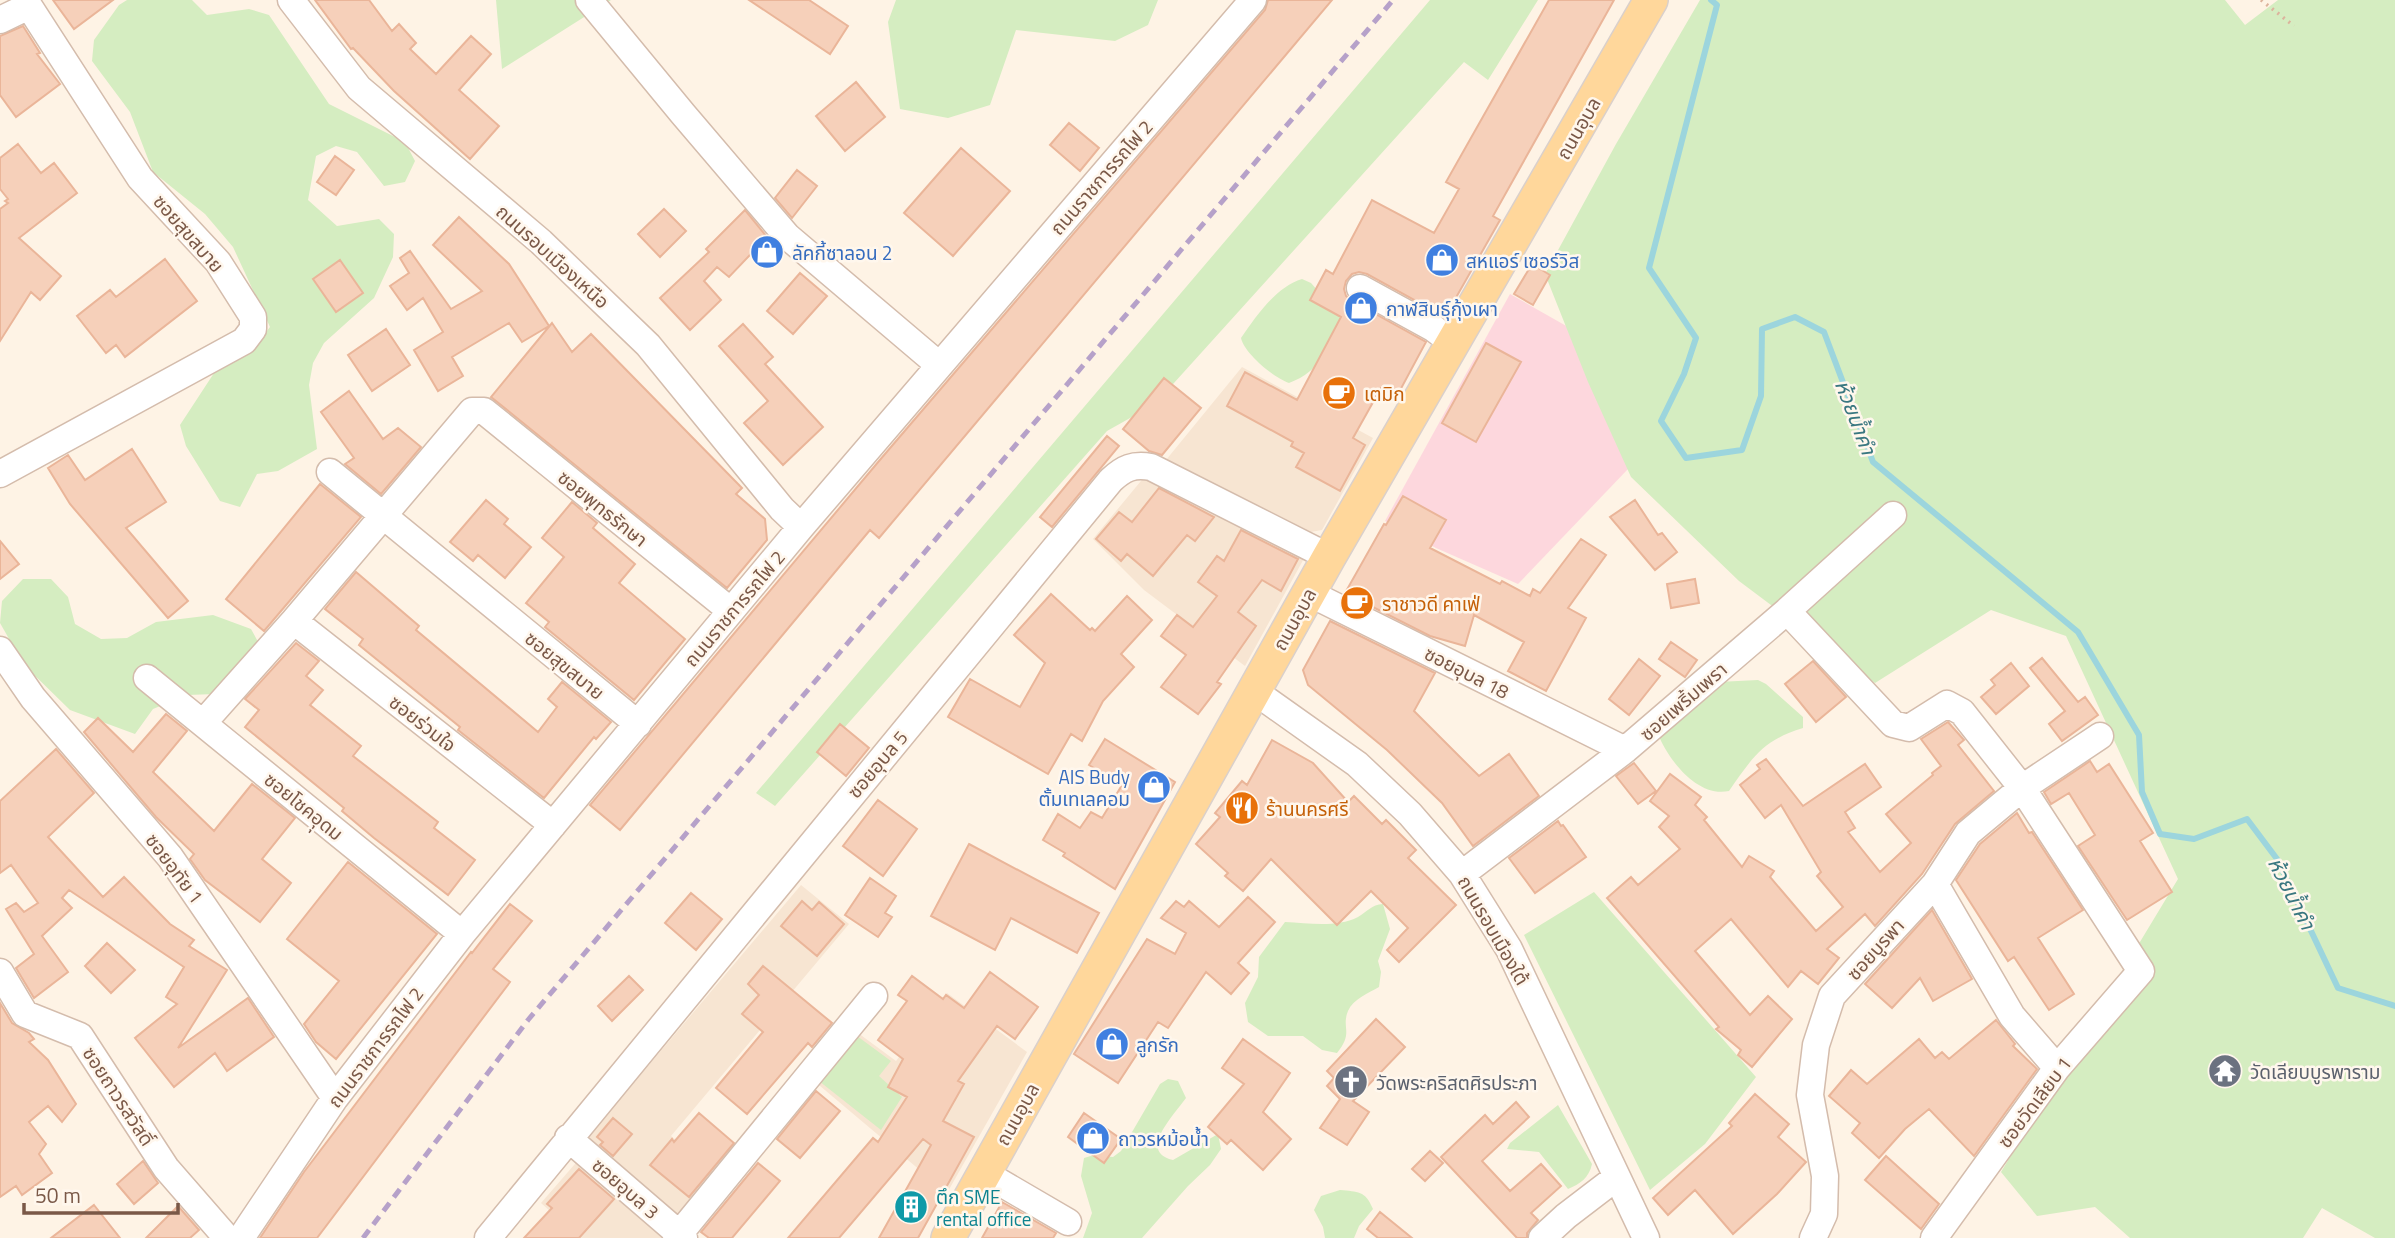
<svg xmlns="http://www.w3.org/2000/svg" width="2395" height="1238" viewBox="0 0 2395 1238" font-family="'Titillium Web','Noto Sans Thai',sans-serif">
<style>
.residential{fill:#f7e5d2}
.medical{fill:#fdd7dd}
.green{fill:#d5edc1}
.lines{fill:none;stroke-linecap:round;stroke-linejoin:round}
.stream{stroke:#9cd5dd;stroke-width:6}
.building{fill:#f6d0ba;stroke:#eab599;stroke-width:2}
.minor-casing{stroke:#d4bcac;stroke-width:29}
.major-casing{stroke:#dad0cb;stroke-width:36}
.path{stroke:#dcb39c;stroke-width:3.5;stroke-dasharray:2 5;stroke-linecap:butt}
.minor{stroke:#fff;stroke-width:26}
.major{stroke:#ffd79b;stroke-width:33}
.rail{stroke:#b6a1c9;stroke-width:5;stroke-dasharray:10 7;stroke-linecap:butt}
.labels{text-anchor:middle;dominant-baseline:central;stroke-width:5;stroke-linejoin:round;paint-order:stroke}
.street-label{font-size:19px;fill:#7a5847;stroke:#fff7ed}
.shop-label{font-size:19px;fill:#366cbe;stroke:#fff7ed;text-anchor:start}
.food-label{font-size:19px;fill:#c56008;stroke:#fff7ed;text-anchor:start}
.worship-label{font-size:19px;fill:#5b616d;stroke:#fff7ed;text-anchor:start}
.culture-label{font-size:19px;fill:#0d838f;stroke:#fff7ed;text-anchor:start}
.water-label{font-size:21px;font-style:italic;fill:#397780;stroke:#fff7ed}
</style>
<rect width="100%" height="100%" fill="#fef3e5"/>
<path class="residential" d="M1242 367 1373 438 1322 530 1305 533 1166 460Z
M1150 470 1307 553 1245 666 1144 590 1093 539Z
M801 885 849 924 671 1136 715 1173 675 1221 583 1143Z
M947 993 1027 1052 947 1193 813 1080 854 1030 896 1061Z
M581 1157 668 1238H580L541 1203Z"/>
<path class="medical" d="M1510 294 1591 340 1650 446 1518 584 1436 548 1385 521Z"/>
<path class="green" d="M127 0H192L207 15 249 9 269 15 329 104 405 142 415 161 405 182 384 186 357 152 336 146 316 156 308 200 337 226 379 219 394 234 393 257 374 298 324 343 313 363 309 385 317 449 278 471 257 474 240 507 220 501 186 446 180 425 216 370 250 353 270 327 233 247 205 214 153 172 130 112 92 61 94 40 119 5Z
M496 0H611L502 69Z
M896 0H1158L1148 25 1115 41 1016 30 990 105 948 118 900 109 888 22Z
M1430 0H1538L1488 80 1464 62 1155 404 1107 431 775 806 756 793Z
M1700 0H2225L2245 25 2278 0H2395V1238H2375L2322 1208 2303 1238H2130L2095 1207 2037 1216 2001 1172 2178 879 2066 636 1991 610 1875 683 1739 581 1631 477 1588 382 1545 274 1616 144Z
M1302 279 1311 283 1341 317C1328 347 1322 371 1289 383 1274 378 1244 353 1241 338 1256 316 1276 287 1302 279Z
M23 579H51L68 597 75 624 101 639 127 638 156 622 213 615 251 629 262 649 216 694 187 695 153 709 135 734 70 710 24 665 0 623 2 601Z
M1758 680 1766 684 1803 717V728C1763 740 1752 758 1729 791 1697 798 1668 759 1658 734L1718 682Z
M1594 892 1756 1077 1705 1144 1650 1190 1524 935Z
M1383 904 1390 929 1378 961 1381 972 1379 987C1369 993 1353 999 1348 1011 1341 1028 1354 1032 1337 1053L1322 1050 1303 1036H1268L1248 1022 1245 1003 1258 977 1259 957 1285 922C1309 923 1336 928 1358 917 1368 911 1371 905 1383 904Z
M857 1036 891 1061 879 1076 902 1097 881 1130 819 1081Z
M1168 1079 1178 1081 1186 1098C1174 1115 1137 1152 1173 1160L1218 1134 1221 1149 1210 1165 1188 1186 1142 1238H1083L1092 1213 1081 1176 1084 1158 1094 1155 1113 1157 1121 1151 1160 1084Z
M1558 1105 1592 1164C1589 1178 1580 1184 1568 1189L1539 1152 1507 1149 1510 1143Z
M1340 1190C1358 1192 1365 1190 1373 1209L1359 1226 1354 1238H1325L1323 1227 1314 1210 1321 1196Z"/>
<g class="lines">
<path class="stream" d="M1711 0 1717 5 1649 268 1696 338 1684 374 1661 421 1686 458 1742 450 1761 396 1762 329 1795 317 1824 332 1873 462 2078 632 2139 735 2142 792 2160 834 2194 839 2247 819 2277 859 2338 988 2395 1006"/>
</g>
<path class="building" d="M53 0H113L74 29Z
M315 0H369L392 31 399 24 416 43 410 49 436 74 471 36 491 54 459 90 499 126 470 159 394 91 353 48 351 49Z
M749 0H809L848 26 830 54Z
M1268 0H1332L879 538 870 530 620 830 590 805 879 461 1265 10Z
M1549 0H1614L1493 216 1500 220 1445 317 1367 274 1359 272 1352 274 1346 281 1344 289 1346 296 1352 301 1426 342 1397 396 1381 388 1353 438 1365 445 1340 491 1296 467 1304 453 1291 446 1293 442 1227 406 1245 372 1297 400 1341 317 1310 300 1326 270 1333 274 1372 200 1434 233 1459 189 1446 182Z
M23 26 40 53 37 54 60 84 16 117 0 95V36Z
M856 82 885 117 845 151 816 116Z
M1069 123 1099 148 1080 171 1050 145Z
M18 144 41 173 54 163 77 193 19 238 61 276 40 300 31 292 0 341V209L8 203 5 201 8 199 0 189V158Z
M961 148 1010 191 953 256 904 213Z
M335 156 354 170 336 195 317 182Z
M797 170 817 186 792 218 775 198Z
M664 209 686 231 660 257 638 234Z
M745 210 767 237 729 277 717 267 704 281 721 300 690 330 660 298 709 252 706 249Z
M459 217 509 264 549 326 522 342 509 323 452 357 463 376 438 391 414 350 443 332 423 298 407 310 390 286 409 273 400 258 410 251 451 309 482 291 433 245Z
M165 259 197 301 125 357 116 345 106 353 77 316 110 290 116 297Z
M340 260 363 293 336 312 313 279Z
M1532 264 1550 275 1533 305 1514 294Z
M800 273 827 296 793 334 767 311Z
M552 323 572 352 591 334 742 488 736 494 765 519 767 540 727 588 491 397Z
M743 324 773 357 765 364 823 427 783 465 744 423 768 401 719 346Z
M386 329 410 365 372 391 348 355Z
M1486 343 1521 362 1476 442 1442 423Z
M1164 378 1201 408 1162 455 1149 451 1123 429Z
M349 391 383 439 398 428 421 447 381 494 345 464 354 458 321 412Z
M1107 436 1119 446 1052 527 1040 517Z
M132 449 166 502 126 528 188 601 168 618 70 504 48 468 68 455 85 480Z
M320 484 361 517 264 631 226 599Z
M1159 488 1214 517 1195 541 1187 535 1153 576 1127 554 1121 561 1096 539 1119 512 1132 522Z
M1403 496 1446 520 1430 548 1500 584 1502 581 1530 596 1533 589 1540 593 1581 539 1606 555 1568 608 1586 618 1546 691 1508 671 1524 642 1474 615 1465 646 1430 636 1345 593 1384 524 1386 525Z
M486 500 508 519 504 524 531 547 505 578 478 555 473 561 450 542Z
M1635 500 1658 535 1662 533 1677 552 1655 570 1610 517Z
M572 502 597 523 593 528 635 564 619 583 685 639 634 700 545 627 549 622 526 603 564 557 542 538Z
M1241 530 1298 559 1281 591 1262 580 1238 612 1256 626 1217 682 1221 684 1198 714 1161 687 1186 655 1161 636 1177 615 1193 627 1217 596 1198 582 1217 556 1224 561Z
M0 541 19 564 0 579Z
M356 572 419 626 416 630 538 732 557 707 548 699 562 682 611 722 596 739 594 737 544 798 458 730 460 727 359 645 363 639 325 609Z
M1695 579 1699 603 1671 608 1667 584Z
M1051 594 1090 630 1092 628 1095 631 1127 596 1152 620 1121 654 1134 667 1103 701 1082 741 1071 734 1048 774 948 717 970 679 1020 707 1045 663 1014 635Z
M1330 621 1435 673 1414 711 1479 776 1509 754 1539 796 1473 846 1442 803 1387 750 1308 685 1303 670Z
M1671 642 1697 660 1685 677 1659 659Z
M296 643 319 661 306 676 323 690 310 705 361 746 353 756 438 822 434 828 475 860 448 895 374 838 342 811 344 808 245 727 259 710 245 699Z
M2042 658 2078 702 2085 697 2098 715 2062 741 2049 724 2065 711 2030 668Z
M1639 659 1660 676 1629 715 1609 699Z
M1813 661 1846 697 1816 722 1785 684Z
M2011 663 2029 686 1996 714 1981 697 1995 685 1991 680Z
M166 714 187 731 153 772 214 831 252 784 295 818 262 859 291 883 260 922 205 880 190 859 194 854 156 817 84 732 98 718 133 752Z
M1948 722 1964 740 1958 745 1994 791 1955 824 1922 874 1875 926 1865 914 1827 949 1839 958 1818 984 1801 971 1788 987 1731 919 1695 951 1750 1015 1768 996 1792 1019 1752 1067 1738 1055 1741 1050 1716 1029 1719 1027 1607 898 1631 877 1638 885 1680 849 1659 827 1669 816 1650 801 1670 774 1701 797 1695 805 1707 817 1704 820 1742 867 1749 856 1774 871 1770 877 1816 931 1843 907 1817 876 1821 872 1781 805 1765 818 1740 785 1760 769 1757 765 1766 759 1803 806 1865 764 1881 787 1845 812 1855 828 1848 832 1880 872 1911 843 1886 814 1933 775 1932 773 1941 766 1921 739Z
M840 724 869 748 846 776 817 752Z
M1105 739 1175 782 1115 889 1063 856 1065 853 1043 840 1058 814 1080 828 1091 812 1102 818 1122 785 1089 765Z
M1272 740 1313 763 1348 802 1354 796 1382 824 1386 820 1416 850 1408 858 1456 905 1399 962 1387 950 1408 928 1371 891 1337 925 1271 859 1243 891 1225 876 1228 873 1196 844 1220 817 1215 813 1242 781 1247 785Z
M56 749 94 793 48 837 103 897 124 877 170 924 194 940 189 946 227 970 178 1048 248 998 274 1037 227 1071 215 1053 174 1087 135 1038 177 1004 166 997 184 967 69 890 62 898 72 908 42 936 68 972 34 998 16 968 34 954 6 909 16 903 24 912 38 903 11 865 0 873V801Z
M2090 761 2097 772 2109 764 2153 833 2140 841 2172 892 2127 920 2078 846 2095 835 2069 793 2051 804 2044 792Z
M1634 763 1656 791 1638 804 1616 776Z
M878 800 917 829 883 876 843 846Z
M2017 813 2029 833 2032 832 2083 910 2038 938 2074 994 2049 1010 2014 957 2008 961 1956 880 1980 844Z
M1558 821 1561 826 1563 825 1586 857 1535 893 1509 858Z
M969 844 1099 913 1077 953 1011 918 995 950 931 916Z
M348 862 437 934 336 1059 316 1042 304 1024 339 981 287 939Z
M870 878 896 896 885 913 892 917 878 937 845 915Z
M691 893 722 919 696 950 665 923Z
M1248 897 1275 922 1238 963 1249 973 1231 994 1206 972 1168 1028 1158 1022 1118 1083 1074 1054 1147 939 1175 954 1186 933 1161 918 1176 901 1184 907 1189 901 1219 927Z
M802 901 812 910 819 902 844 924 817 956 781 926Z
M510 904 532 921 493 969 510 982 317 1238H260L304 1172 471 952 472 953Z
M1932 910 1972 979 1933 1001 1920 978 1892 1008 1865 984Z
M107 943 135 970 111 993 85 966Z
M763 966 832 1023 812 1047 808 1043 747 1114 716 1088 763 1032 742 1014 759 995 748 984Z
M990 972 1038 1007 1015 1039 997 1026 958 1081 964 1084 943 1121 974 1137 918 1238H879L931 1145 923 1139 839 1238H788L873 1138 878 1142 907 1097 888 1087 903 1059 878 1040 907 1001 898 995 912 976 943 999 946 995 964 1008Z
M629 976 643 990 612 1021 598 1006Z
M0 1003 12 1023 29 1033 34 1039 29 1042 48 1060 76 1104 62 1122 48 1106 29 1122 46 1144 39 1154 52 1173 22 1195 16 1186 0 1197Z
M1376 1019 1405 1047 1353 1101 1369 1112 1347 1145 1320 1128 1340 1099 1327 1086 1334 1078 1327 1071Z
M1996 1020 2015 1044 2013 1046 2037 1069 1974 1156 1929 1109 1905 1129 1879 1158 1852 1133 1860 1123 1829 1096 1851 1070 1867 1084 1919 1039 1935 1058 1942 1052 1949 1059Z
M1243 1039 1290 1073 1263 1112 1291 1139 1263 1170 1231 1140 1227 1144 1208 1127 1244 1084 1222 1068Z
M816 1091 840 1111 800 1158 777 1139Z
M1755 1094 1789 1124 1778 1137 1806 1162 1777 1194 1733 1234 1695 1190 1668 1215 1653 1198 1732 1126 1729 1123Z
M1516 1102 1529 1117 1482 1161 1510 1191 1541 1164 1561 1186 1531 1213 1538 1220 1527 1233V1238H1517L1441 1157 1485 1115 1493 1124Z
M699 1113 734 1143 689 1197 650 1165 672 1139 674 1142Z
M1084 1113 1121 1139 1104 1163 1068 1137Z
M613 1118 632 1134 613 1156 600 1145 603 1142 597 1137Z
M1430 1151 1443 1163 1425 1181 1412 1169Z
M1886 1156 1939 1204 1921 1229 1865 1180Z
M143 1161 158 1183 134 1204 117 1184Z
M758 1163 780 1181 732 1238H709L701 1232Z
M579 1169 614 1199 579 1238H524L552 1208 547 1204Z
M1002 1202 1056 1233 1053 1238H982Z
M94 1205 120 1238H51Z
M178 1206 199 1230 190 1238H146Z
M1380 1212 1412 1238H1378L1367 1229Z"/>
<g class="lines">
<g class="minor-casing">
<path id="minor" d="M291 0 359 88 541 242 648 345 782 509 801 527
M589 0 683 114 787 236 939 365
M0 20 29 6
M1360 288 1433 328 1453 343
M330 472 638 724
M0 474 244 341 253 329V317L218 262 140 178 25 0
M1309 593 1625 750
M1787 611 1893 724 1909 728 1947 704 1962 712 2022 788 2141 971 2057 1068 1934 1238
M294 621 553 825
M0 650 33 698 170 857 335 1098
M147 678 462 934
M1254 691 1357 764 1410 814 1462 874 1509 949 1646 1238
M203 723 294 621 472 411H484L731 611
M1462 874 1625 750 1787 611 1893 515
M1935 884 2012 1016 2057 1068
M0 972 25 1014 80 1036 166 1168 227 1238
M568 1138 684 1238
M984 1173 1068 1222
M241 1238 335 1098 462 934 801 527 1253 0
M488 1238 1111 480C1124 468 1133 464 1151 467L1329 557
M676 1238 874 996
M1542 1238 1566 1216 1617 1177
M1813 1238 1824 1214 1825 1176 1810 1095 1816 1045 1832 996 1935 884 1968 833 2022 788 2100 736"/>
</g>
<g class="major-casing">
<path id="major" d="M948 1238 1329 557 1651 0"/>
</g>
<path class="path" d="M2261 0 2294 26"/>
<use href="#minor" class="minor"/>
<use href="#major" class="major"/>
<path class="rail" d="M363 1238 528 1020 1393 0"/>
</g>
<defs>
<g id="shop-disc" transform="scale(1.75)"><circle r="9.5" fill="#3f7fe0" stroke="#fff7ed"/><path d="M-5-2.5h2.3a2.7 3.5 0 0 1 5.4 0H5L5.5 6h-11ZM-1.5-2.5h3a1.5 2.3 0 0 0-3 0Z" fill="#fff"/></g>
<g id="cafe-disc" transform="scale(1.75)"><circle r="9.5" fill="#e8710a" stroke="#fff7ed"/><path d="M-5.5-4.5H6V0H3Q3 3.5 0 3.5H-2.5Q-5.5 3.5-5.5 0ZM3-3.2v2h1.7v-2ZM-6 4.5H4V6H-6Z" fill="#fff"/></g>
<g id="restaurant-disc" transform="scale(1.75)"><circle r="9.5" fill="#e8710a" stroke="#fff7ed"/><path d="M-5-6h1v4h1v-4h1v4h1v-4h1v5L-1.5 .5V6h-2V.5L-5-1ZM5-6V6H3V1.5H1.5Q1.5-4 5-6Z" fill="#fff"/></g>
<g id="temple-disc" transform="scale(1.75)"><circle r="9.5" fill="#6b7280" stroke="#fff7ed"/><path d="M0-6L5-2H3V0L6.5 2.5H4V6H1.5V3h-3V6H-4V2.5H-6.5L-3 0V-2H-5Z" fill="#fff"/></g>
<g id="church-disc" transform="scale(1.75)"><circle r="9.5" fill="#6b7280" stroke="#fff7ed"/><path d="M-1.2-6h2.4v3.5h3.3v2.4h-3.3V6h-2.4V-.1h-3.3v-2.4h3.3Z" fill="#fff"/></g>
<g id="building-disc" transform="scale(1.75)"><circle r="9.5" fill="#0f9aa8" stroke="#fff7ed"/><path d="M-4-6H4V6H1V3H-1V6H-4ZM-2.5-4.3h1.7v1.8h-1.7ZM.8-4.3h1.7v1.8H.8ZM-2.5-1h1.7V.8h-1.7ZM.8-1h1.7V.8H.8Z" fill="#fff"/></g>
</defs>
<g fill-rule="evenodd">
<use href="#shop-disc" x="767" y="252"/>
<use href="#shop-disc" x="1442" y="260"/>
<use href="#shop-disc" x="1361" y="308"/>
<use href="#cafe-disc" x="1339" y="393"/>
<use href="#cafe-disc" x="1357" y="603"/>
<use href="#shop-disc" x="1154" y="787"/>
<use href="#restaurant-disc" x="1242" y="808"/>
<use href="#shop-disc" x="1112" y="1044"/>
<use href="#temple-disc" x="2225" y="1071"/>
<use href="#church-disc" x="1351" y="1082"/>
<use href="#shop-disc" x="1093" y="1138"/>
<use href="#building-disc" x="911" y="1207"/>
</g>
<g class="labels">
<g class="street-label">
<text transform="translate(1578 128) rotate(-60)">ถนนอุบล</text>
<text transform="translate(1101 177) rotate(-49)">ถนนราชการรถไฟ 2</text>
<text transform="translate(189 233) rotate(49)">ซอยสุขสบาย</text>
<text transform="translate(553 256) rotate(42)">ถนนรอบเมืองเหนือ</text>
<text transform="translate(603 508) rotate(39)">ซอยพุทธรักษา</text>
<text transform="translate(734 608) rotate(-50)">ถนนราชการรถไฟ 2</text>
<text transform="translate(1294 619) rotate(-61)">ถนนอุบล</text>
<text transform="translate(565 665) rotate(39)">ซอยสุขสบาย</text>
<text transform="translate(1467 672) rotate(27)">ซอยอุบล 18</text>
<text transform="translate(1683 701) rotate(-41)">ซอยเพริ้มเพรา</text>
<text transform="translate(423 723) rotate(38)">ซอยร่วมใจ</text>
<text transform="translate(877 764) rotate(-50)">ซอยอุบล 5</text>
<text transform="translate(304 806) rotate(39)">ซอยโชคอุุดม</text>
<text transform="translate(175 868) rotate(53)">ซอยอุทัย 1</text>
<text transform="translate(1494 930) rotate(60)">ถนนรอบเมืองใต้</text>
<text transform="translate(1875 949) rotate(-48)">ซอยบูรพา</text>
<text transform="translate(375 1047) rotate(-53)">ถนนราชการรถไฟ 2</text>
<text transform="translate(119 1096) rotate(57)">ซอยถาวรสวัสดิ์</text>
<text transform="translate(2034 1102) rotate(-53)">ซอยวัดเลียบ 1</text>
<text transform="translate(1017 1114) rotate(-61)">ถนนอุบล</text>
<text transform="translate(626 1188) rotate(41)">ซอยอุบล 3</text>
</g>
<g class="shop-label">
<text x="792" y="252">ลัคกี้ซาลอน 2</text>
<text x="1466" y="260">สหแอร์ เซอร์วิส</text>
<text x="1386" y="308">กาฬสินธุ์กุ้งเผา</text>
<text x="1130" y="776" text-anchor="end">AIS Budy<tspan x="1130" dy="22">ตั้มเทเลคอม</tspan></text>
<text x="1136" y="1044">ลูกรัก</text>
<text x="1118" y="1138">ถาวรหม้อน้ำ</text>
</g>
<g class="food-label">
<text x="1364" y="393">เตมิก</text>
<text x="1382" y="603">ราชาวดี คาเฟ่</text>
<text x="1266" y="808">ร้านนครศรี</text>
</g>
<g class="worship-label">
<text x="2250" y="1071">วัดเลียบบูรพาราม</text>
<text x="1376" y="1082">วัดพระคริสตศิรประภา</text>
</g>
<g class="culture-label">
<text x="936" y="1196">ตึก SME<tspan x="936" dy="22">rental office</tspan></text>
</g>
<g class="water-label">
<text transform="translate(1856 417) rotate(69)">ห้วยน้ำคำ</text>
<text transform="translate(2292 893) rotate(63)">ห้วยน้ำคำ</text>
</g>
</g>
<path d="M24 1203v10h154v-10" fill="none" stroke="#7a5847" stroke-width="3.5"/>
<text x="35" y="1203" font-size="21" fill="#7a5847" stroke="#fff7ed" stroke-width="5" paint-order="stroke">50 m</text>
</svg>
